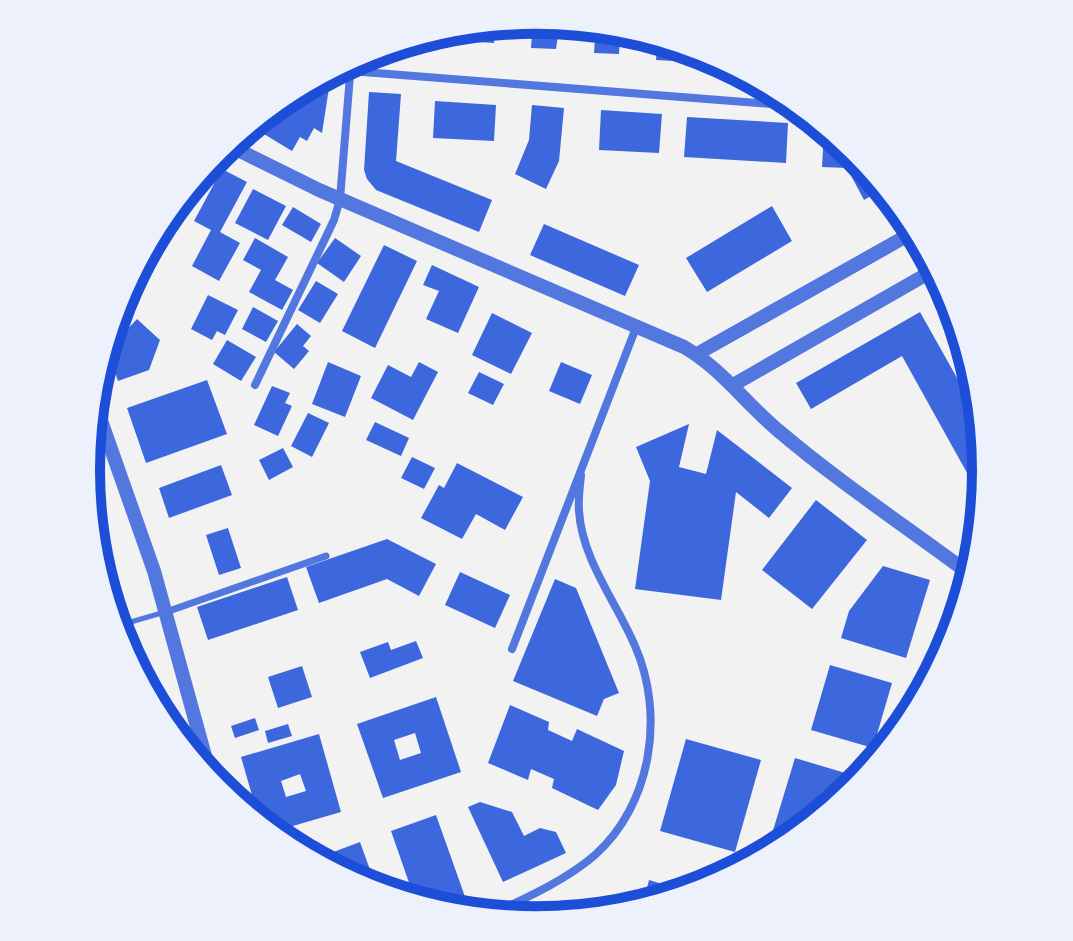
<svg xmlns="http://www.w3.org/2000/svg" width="1073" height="941" viewBox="0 0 1073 941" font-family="Bitter,serif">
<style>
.building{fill:#3d67dc;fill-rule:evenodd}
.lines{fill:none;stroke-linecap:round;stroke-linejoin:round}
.service{stroke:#5277de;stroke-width:5}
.pedestrian{stroke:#5277de;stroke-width:7}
.minor{stroke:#5277de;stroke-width:8}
.tertiary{stroke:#5277de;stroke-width:14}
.rim{fill:none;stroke:#1d4ed8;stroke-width:10}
</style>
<rect width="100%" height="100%" fill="#f2f2f2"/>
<path class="building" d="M537 20 620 37 619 54 594 53 595 38 558 35 556 49 531 48 533 21Z
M495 28 494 43 460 41 450 37Z
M657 44 709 54 711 63 656 60Z
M317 86 329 88 322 133 314 128 307 141 300 137 292 151 254 128Z
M369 92 401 94 396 161 492 200 479 232 376 190 367 179 364 170Z
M435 101 496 105 494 141 433 138Z
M532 105 564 108 559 161 546 189 515 174 529 140Z
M601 110 662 114 659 153 599 150Z
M687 117 788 123 786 163 684 157Z
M824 131 855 152 881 190 864 200 847 168 822 167Z
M222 169 247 182 220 232 240 243 219 281 192 266 211 230 194 221Z
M253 189 286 206 268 240 235 223Z
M772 206 792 241 707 292 686 258Z
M293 207 321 224 311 242 282 225Z
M544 224 639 265 625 296 530 255Z
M255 238 288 257 275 280 293 290 282 310 249 292 261 270 243 260Z
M335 238 361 256 344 282 317 263Z
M384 245 417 261 375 348 342 331Z
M432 265 479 287 458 333 426 319 439 291 423 285Z
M316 281 338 294 320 323 298 310Z
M208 295 238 310 225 335 217 331 212 340 191 329Z
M253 307 278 321 266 342 242 329Z
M920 312 975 410 987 471 981 498 902 356 811 409 796 383Z
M492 313 532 333 511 374 472 355Z
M137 319 160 340 149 370 118 381 109 355 110 348Z
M297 324 311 336 303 346 309 351 294 369 274 352Z
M227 340 256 357 241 381 213 364Z
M328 362 361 376 345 417 312 404Z
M419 362 438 372 413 420 371 398 388 365 411 377Z
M561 362 592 375 580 404 549 391Z
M479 372 504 384 493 405 468 393Z
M207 380 227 434 146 463 127 408Z
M272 386 290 393 285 403 292 406 278 436 254 425Z
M308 413 329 423 312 457 291 446Z
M375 422 409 438 401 456 366 440Z
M689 424 679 467 706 474 717 430 792 488 769 518 736 492 721 600 635 589 650 481 636 447Z
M283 448 293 467 269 480 259 460Z
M412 457 435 468 424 489 401 478Z
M457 463 523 497 505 530 476 514 462 539 421 518 439 485 444 488Z
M221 465 232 495 169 518 159 488Z
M816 500 867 540 812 609 762 570Z
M228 528 241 568 219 575 206 535Z
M387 539 436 564 419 596 387 579 319 603 306 567Z
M883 566 930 580 906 658 841 638 849 611Z
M460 572 510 595 495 628 445 605Z
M287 577 298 610 208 640 197 607Z
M555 579 576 588 619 693 604 699 597 716 513 681Z
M416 641 423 658 370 678 360 652 388 642 391 650Z
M830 665 892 683 873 748 811 730Z
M302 666 312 697 278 708 268 677Z
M436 697 461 772 383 798 357 724ZM415 733 421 753 400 760 394 740Z
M510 705 549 722 548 730 572 741 577 729 624 751 616 785 598 810 552 788 554 779 531 769 528 780 488 763Z
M255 718 259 730 235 738 231 726Z
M288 724 292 736 268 743 265 731Z
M319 734 341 812 279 830 258 816 241 757ZM300 774 306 791 286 797 281 781Z
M686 739 761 760 735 852 660 831Z
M795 758 862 778 855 789 768 847Z
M480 802 512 812 524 836 540 828 556 832 566 853 503 882 468 807Z
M436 815 469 908 414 897 391 831Z
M360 842 377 889 364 887 320 857Z
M649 880 686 891 644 900Z"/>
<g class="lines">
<path class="service" d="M117 626 165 612"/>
<path class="pedestrian" d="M166 612 326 556"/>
<path class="minor" d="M350 71 784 105
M255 385 334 220 340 199 351 63
M512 649 637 325
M494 913C528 897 566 880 595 855 652 804 665 714 635 646 617 603 582 560 579 511 578 499 580 486 581 475"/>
<path class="tertiary" d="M228 145 319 190 684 347C722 369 746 404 780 432 839 482 905 526 967 572
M697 354 910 234
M733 385 934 270
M98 412 154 571 212 781"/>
</g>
<path d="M0 0H1073V941H0ZM100 470a436 436 0 1 1 872 0a436 436 0 1 1-872 0Z" fill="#edf1fc" fill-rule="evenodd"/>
<path class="rim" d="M100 470a436 436 0 1 1 872 0a436 436 0 1 1-872 0Z"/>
</svg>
